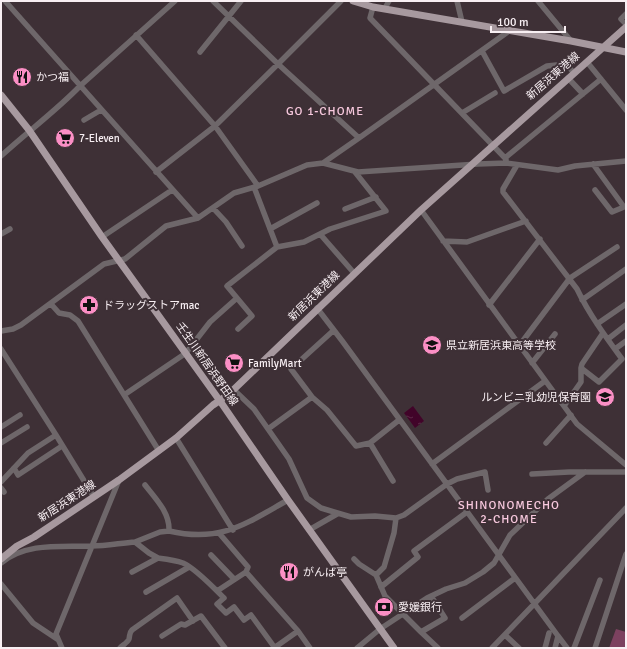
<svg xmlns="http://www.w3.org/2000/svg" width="627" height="649" viewBox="0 0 627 649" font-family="Signika,'Noto Sans JP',sans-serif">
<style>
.garden{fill:#7c415f}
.water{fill:url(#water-ripples)}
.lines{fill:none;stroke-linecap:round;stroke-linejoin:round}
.minor{stroke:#6e676a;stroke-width:5.5}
.major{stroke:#a7999f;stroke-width:7}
.labels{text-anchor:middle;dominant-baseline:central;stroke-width:4;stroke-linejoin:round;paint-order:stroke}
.street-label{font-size:11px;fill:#f8eff3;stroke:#3e3036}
.poi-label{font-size:11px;fill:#f8eff3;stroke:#3e3036;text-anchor:start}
.neighbourhood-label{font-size:12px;letter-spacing:1px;fill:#f8c9de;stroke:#3e3036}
</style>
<defs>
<pattern id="water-ripples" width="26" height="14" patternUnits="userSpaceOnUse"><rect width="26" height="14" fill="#410429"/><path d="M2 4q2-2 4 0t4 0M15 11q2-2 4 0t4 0" fill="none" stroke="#5d2948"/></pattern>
</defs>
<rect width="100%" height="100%" fill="#3e3036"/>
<path class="garden" d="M616 629 626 632V648H609Z"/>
<path class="water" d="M413 406 424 421 415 428 404 413Z"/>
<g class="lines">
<path class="minor" d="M5 1 198 218
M457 1 462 22
M538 1 571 41
M373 7 370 18 505 158
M385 8 389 1
M626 14 621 19 626 24
M136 35 215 126 258 186
M482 51 504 91 547 66 566 64 574 73
M200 52 241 1
M587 62 626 110
M568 78 583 94
M462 113 495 93
M84 120 101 110
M359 138 509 31
M1 156C27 132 56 111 80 86L175 1
M506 160 505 158 601 79
M323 163 359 138 278 64 341 1
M593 164 624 207 612 212 595 190
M517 165 503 189V192L577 289C589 314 605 336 622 359L599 382 581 368V382L564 406
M156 172 215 126 278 64 213 1
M254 187 277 247 304 242 330 229 386 211 355 172
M213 208 226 222 242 246
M345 209 376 197
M421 210 577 424 626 465
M270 229 317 203
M1 234 10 229
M320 234 354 273
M102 237 172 190
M443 241 467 242 526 221
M582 300 626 269
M51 304 59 313 70 315 78 321 159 451
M489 305 540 239
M317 308 343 342 558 636 555 648
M597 324 626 304
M238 329 252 316 227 286 277 247
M1 331 13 329 21 325 104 264 125 259 166 226 198 218 234 193 258 186 307 165 323 163 358 172 478 164 506 163 558 170 575 166 626 161
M608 339 626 325
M519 346 570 278 617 247
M1 349 56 435 94 497
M615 349 626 341
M532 363 555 334
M581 368 582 364 603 333
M233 389 254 409 268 429 312 397 291 369 334 330
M124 395 186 353 210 322 237 298
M312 397 327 410 356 446 370 443 399 420
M1 427 20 415
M268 429 289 459 307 498 321 508 351 517 375 516 396 518 404 515 447 484 457 479 485 472 488 490
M176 438 233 530
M1 443 27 427
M370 443 393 481
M546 443 571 415
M432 464 545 381
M14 468 18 475 62 446
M532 474 569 472H626
M1 482 28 453 56 435
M1 488 4 492
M309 530 337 514
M169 531C221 543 245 524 288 500
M219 533 248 567 246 572
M135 542 160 532 169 531C170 513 156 499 145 485
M211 555 234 579
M158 558C166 559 175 560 183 563 195 568 214 588 224 598L217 604 226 613 234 607 244 620 251 615 275 648
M354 559 359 564 376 575 385 596 421 632 445 618 431 596
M1 563C27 542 61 547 92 546 106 546 121 543 135 542L149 553 158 558 132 572
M376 575 384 567 394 533 396 518
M1 584 33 623 57 639
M381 587 418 557 414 551 467 512
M217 591 246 572 298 631 310 648
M146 592 189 567
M462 618 515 578
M421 632 438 648
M505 635 519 648
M162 636 181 624 185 625 201 616 225 648
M558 636 567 648
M62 648 56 634 119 480
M120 648C123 645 128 642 129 639 130 635 129 633 132 630L177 598 193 621
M274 648 298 631
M357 648 380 629 427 598 446 589 465 583 483 572 494 563 510 535 548 499 585 472
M492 648 626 508
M545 648 549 633
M574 648 600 580
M595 648 626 554"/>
<path class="major" d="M353 1 373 7 571 41 626 52
M1 95 29 130 102 237 220 401 288 500 394 648
M1 559 17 546 34 537 119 480 176 438 213 405 228 395 421 210 626 27"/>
</g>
<defs>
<g id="restaurant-disc" transform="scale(1)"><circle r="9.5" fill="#fb8fc5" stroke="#3e3036"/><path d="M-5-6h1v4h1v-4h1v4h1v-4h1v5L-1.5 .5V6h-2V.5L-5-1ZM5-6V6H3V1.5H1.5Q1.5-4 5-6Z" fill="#111"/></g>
<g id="supermarket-disc" transform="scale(1)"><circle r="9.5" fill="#fb8fc5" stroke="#3e3036"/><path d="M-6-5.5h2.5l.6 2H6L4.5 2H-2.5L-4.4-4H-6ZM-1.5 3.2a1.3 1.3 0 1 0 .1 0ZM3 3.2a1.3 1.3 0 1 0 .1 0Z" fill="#111"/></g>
<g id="pharmacy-disc" transform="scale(1)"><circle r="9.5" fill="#fb8fc5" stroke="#3e3036"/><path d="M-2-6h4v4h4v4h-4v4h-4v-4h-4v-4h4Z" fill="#111"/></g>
<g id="school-disc" transform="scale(1)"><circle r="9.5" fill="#fb8fc5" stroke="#3e3036"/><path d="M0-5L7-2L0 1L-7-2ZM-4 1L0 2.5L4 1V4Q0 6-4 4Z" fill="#111"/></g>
<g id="bank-disc" transform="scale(1)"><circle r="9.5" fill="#fb8fc5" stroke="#3e3036"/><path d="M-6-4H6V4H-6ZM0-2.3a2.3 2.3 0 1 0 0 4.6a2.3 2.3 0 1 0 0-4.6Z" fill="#111"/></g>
</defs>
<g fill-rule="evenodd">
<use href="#restaurant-disc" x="22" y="77"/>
<use href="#supermarket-disc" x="65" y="138"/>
<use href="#pharmacy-disc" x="89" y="305"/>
<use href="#school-disc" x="432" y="345"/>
<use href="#supermarket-disc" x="234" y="363"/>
<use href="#school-disc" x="605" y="397"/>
<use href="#restaurant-disc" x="289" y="572"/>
<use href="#bank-disc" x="384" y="607"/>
</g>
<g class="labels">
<g class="street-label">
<text transform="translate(553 76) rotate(-41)">新居浜東港線</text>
<text transform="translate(314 296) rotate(-44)">新居浜東港線</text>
<text transform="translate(207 364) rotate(55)">壬生川新居浜野田線</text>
<text transform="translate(67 501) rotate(-33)">新居浜東港線</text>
</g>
<g class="poi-label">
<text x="36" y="77">かつ福</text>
<text x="79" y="138">7-Eleven</text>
<text x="103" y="305">ドラッグストアmac</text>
<text x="446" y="345">県立新居浜東高等学校</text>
<text x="248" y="363">FamilyMart</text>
<text x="591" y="397" text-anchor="end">ルンビニ乳幼児保育園</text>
<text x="303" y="572">がんば亭</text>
<text x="398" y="607">愛媛銀行</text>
</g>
<g class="neighbourhood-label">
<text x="325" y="111">GO 1-CHOME</text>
<text x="509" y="505">SHINONOMECHO<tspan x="509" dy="14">2-CHOME</tspan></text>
</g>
</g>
<rect width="627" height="649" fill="none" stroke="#f8eff3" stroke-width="4"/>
<path d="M491 26v6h74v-6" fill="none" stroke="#f8eff3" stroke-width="2"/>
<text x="497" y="26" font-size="12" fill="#f8eff3" stroke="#3e3036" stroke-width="3" paint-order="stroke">100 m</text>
</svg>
